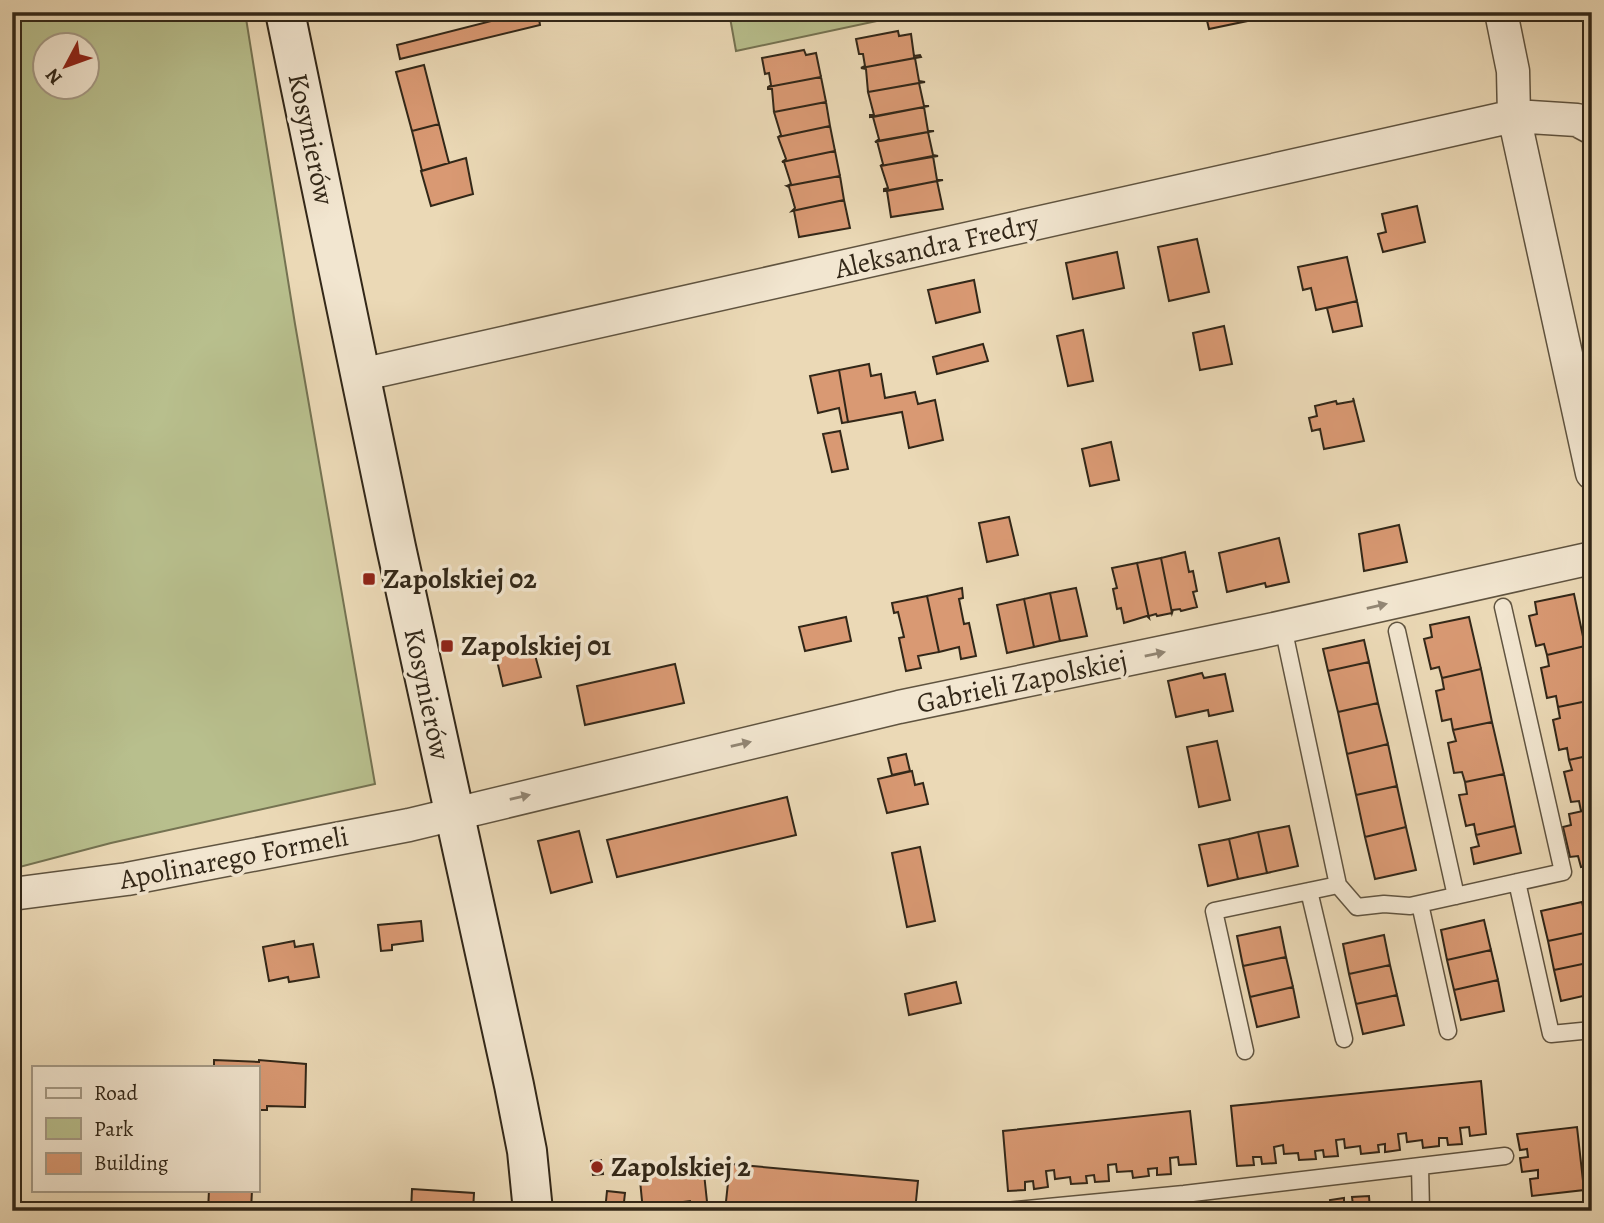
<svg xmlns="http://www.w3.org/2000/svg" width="1604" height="1223" viewBox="0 0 1604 1223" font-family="Alegreya,serif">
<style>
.green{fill:#b8bf8d;stroke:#757352;stroke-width:2;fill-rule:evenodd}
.building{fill:#d99973;stroke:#322718;stroke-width:2}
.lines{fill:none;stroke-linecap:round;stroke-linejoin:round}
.lane-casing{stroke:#605440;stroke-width:19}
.street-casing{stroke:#605440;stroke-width:35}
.secondary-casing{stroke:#322718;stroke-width:42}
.lane{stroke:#f2e6d0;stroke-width:16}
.street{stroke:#f2e6d0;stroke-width:32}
.secondary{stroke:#f2e6d0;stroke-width:38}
.oneway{fill:#928674}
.poi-dot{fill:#8f2418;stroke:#f2e6d0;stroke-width:2.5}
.labels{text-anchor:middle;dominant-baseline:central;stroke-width:7;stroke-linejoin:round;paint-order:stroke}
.street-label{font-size:28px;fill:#322718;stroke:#f2e6d0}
.poi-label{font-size:28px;font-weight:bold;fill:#322718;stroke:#f2e6d0;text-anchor:start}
</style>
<rect width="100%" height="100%" fill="#ebd9b6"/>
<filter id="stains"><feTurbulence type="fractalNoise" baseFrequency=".00286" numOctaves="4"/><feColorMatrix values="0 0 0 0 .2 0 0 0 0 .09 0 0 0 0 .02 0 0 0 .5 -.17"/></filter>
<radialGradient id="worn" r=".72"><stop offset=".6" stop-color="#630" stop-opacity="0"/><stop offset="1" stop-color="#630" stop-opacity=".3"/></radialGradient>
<path class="green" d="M12 12H245L295 324 375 784 111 843 12 869ZM46 46H88V88H46Z
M729 12H919L736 51Z"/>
<path class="building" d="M527 12H538L540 25 400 59 397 45Z
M1205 12H1280L1281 14 1209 29Z
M898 31 899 36 911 34 914 56 920 55 921 57 861 68 865 66 863 54H859L856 39Z
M804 50 806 55 816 53 821 77 768 87 771 85 769 73 765 74 762 58Z
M915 58 919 81 925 82 868 92 866 69 861 68Z
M424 65 439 124 412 131 396 72Z
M821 77 826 102 774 112 772 89H768V87Z
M919 83 924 106H929L870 117V115H874L868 92Z
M826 102 830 126 778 137 781 135 774 112Z
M924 107 928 131H934L875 142 879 139 873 117Z
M439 124 449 163 422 171 412 131Z
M830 126 835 151 782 162 786 159 778 137Z
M928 132 933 155 938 156 880 166 883 164 877 141Z
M835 151 840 176 787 186 791 184 784 162H782Z
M933 156 937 180H943L884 191V189L888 188 881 166Z
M466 158 473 194 431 206 421 171Z
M840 176 844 200 792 211 795 208 789 187 787 186Z
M937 181 943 209 891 217 887 191Z
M844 200 850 228 799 237 794 211H792Z
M1417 206 1425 242 1383 252 1378 234 1386 232 1382 214Z
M1197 239 1209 292 1169 301 1158 247Z
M1117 252 1124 288 1073 299 1066 263Z
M1347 257 1357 301 1316 310 1311 288 1303 290 1298 267Z
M974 280 980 312 936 323 928 290Z
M1357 301 1362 326 1333 332 1327 308Z
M1224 326 1232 364 1200 370 1193 333Z
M1083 330 1093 381 1068 386 1057 336Z
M983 344 988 361 937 374 933 357Z
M869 364 871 376 881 374 885 398 915 392 918 404 935 400 943 440 909 448 902 412 848 422 839 370Z
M839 370 848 422 842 423 839 408 818 413 810 376Z
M1353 398 1364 441 1324 449 1320 429 1312 431 1309 418 1317 416 1315 406 1336 401 1337 404 1354 401Z
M840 431 848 469 832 472 823 434Z
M1111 442 1119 480 1090 486 1082 449Z
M1009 517 1018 555 987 562 979 523Z
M1399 525 1407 562 1364 571 1359 534Z
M1279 538 1289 582 1266 587 1265 583 1227 592 1219 553Z
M1185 552 1189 572 1193 571 1197 591 1193 592 1197 607 1181 611 1180 609 1173 610 1172 613 1161 558Z
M1161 558 1172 613 1157 616 1156 614 1149 616V618L1137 563Z
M1137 563 1149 618 1147 616 1124 623 1121 608 1117 609 1113 589 1117 588 1112 568Z
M962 588 963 598 959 599 964 624 969 623 976 656 961 659 959 647 939 652 927 596Z
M1076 588 1087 636 1060 641 1050 593Z
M1050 593 1060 641 1034 647 1024 599Z
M1574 594 1585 646 1547 655 1544 644 1536 646 1529 616 1537 614 1535 602Z
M927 596 939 652 918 656 921 668 906 671 899 638 904 637 898 612 894 613 892 603Z
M1024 599 1034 647 1007 653 997 605Z
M846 617 851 641 805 651 799 627Z
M1469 617 1481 669 1442 678 1439 667 1431 669 1424 639 1432 637 1430 625Z
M1364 640 1369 662 1328 671 1323 649Z
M532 644 541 677 503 686 495 652Z
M1585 646 1592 674V700L1558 707 1556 696 1547 698 1541 668 1549 666 1547 655Z
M1369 662 1378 703 1338 712 1328 671Z
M675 664 684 703 585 725 577 686Z
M1481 669 1492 722 1453 730 1451 719 1442 721 1436 691 1444 689 1442 678Z
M1202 673 1204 678 1225 674 1233 711 1209 716 1208 710 1176 717 1168 681Z
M1592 700V755L1569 760 1567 748 1559 750 1553 720 1560 718 1558 707Z
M1378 703 1388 744 1347 754 1338 712Z
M1492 722 1504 774 1465 782 1462 772 1454 773 1448 743 1456 741 1453 730Z
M1217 741 1230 800 1199 807 1187 747Z
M1388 744 1397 786 1356 795 1347 754Z
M906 754 910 771 892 775 888 758Z
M1592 755V809L1581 811 1579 801 1571 802 1564 772 1572 770 1569 760Z
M912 771 915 785 923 783 928 804 887 813 878 779Z
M1504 774 1515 826 1476 835 1474 824 1466 826 1459 795 1467 794 1465 782Z
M1397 786 1406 827 1365 837 1356 795Z
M787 797 796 835 617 877 607 840Z
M1592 809V865L1581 867 1578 856 1570 857 1563 827 1571 825 1569 814Z
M1289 826 1298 866 1267 873 1258 832Z
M1515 826 1521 853 1474 864 1471 848 1479 846 1476 835Z
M1406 827 1416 870 1375 879 1365 837Z
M579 831 592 882 551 893 538 841Z
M1258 832 1267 873 1238 879 1229 839Z
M1229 839 1238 879 1208 886 1199 845Z
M920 847 935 921 907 927 892 853Z
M1582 902 1589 932 1548 941 1541 911Z
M1484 920 1491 950 1447 960 1441 930Z
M421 921 423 941 392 945V950L381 951 378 925Z
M1280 927 1286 957 1243 966 1237 936Z
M1589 932 1592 962 1554 970 1548 941Z
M1384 935 1390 965 1349 974 1343 944Z
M294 941 295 947 313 944 319 977 289 982 288 977 269 981 263 947Z
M1491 950 1498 980 1454 990 1447 960Z
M1286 957 1293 987 1250 997 1243 966Z
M1592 962V994L1561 1001 1554 970Z
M1390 965 1397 995 1356 1004 1349 974Z
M1498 980 1504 1011 1461 1020 1454 990Z
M956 982 961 1003 909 1015 905 994Z
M1293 987 1299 1017 1257 1027 1250 997Z
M1397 995 1404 1025 1363 1034 1356 1004Z
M214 1060 259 1062V1060L306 1064 305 1107 267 1106V1110H257V1067H214Z
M1481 1081 1486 1134 1470 1136 1469 1127 1460 1128 1462 1144 1448 1145 1447 1138H1439V1146L1423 1148 1422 1140 1407 1142 1406 1133 1398 1134 1400 1150 1385 1152V1144L1378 1145 1379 1152 1361 1154 1360 1146 1345 1148 1344 1139 1336 1140 1338 1156 1324 1157 1323 1150 1315 1151 1316 1159 1299 1160 1298 1153 1284 1154 1283 1145 1274 1147 1276 1163 1262 1164 1261 1157H1253L1254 1165 1237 1166 1231 1106Z
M1190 1111 1196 1164 1179 1165 1178 1157 1170 1158 1171 1174 1157 1175V1168L1148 1169 1149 1176 1133 1178 1132 1171 1117 1172 1116 1164 1108 1165 1109 1181 1095 1182 1094 1175 1086 1176 1087 1183 1071 1184 1070 1177 1055 1179 1054 1170 1046 1171 1048 1187 1034 1189 1033 1181 1025 1182V1190L1008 1191 1003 1131Z
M1577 1127 1584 1190 1532 1196 1530 1179 1538 1178V1170L1522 1172 1520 1158 1528 1157 1527 1149 1520 1150 1517 1134Z
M601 1160 603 1174 593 1175 591 1161Z
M703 1164 708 1211H691L690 1201 682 1202 683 1211H643L639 1170Z
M730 1164 918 1181 915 1211H725Z
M412 1189 474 1193 473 1211H411Z
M209 1190H252L251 1211H208Z
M607 1191 625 1193 623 1211H605Z
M1369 1196 1370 1211H1331L1330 1200 1344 1198V1206L1353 1205 1352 1197Z"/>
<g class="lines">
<g class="lane-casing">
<path id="lane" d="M1283 627 1338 885 1357 907 1384 904 1410 906 1563 872 1503 607
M1397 631 1456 896
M1517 882 1551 1034 1592 1030
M1309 891 1344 1039
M1420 904 1448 1031
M1245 1051 1214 911 1338 885
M1420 1166 1421 1211
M1006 1211 1184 1194 1505 1156"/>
</g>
<g class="street-casing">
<path id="street" d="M1501 12 1513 71 1514 116 1592 473
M360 375 1514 116 1577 120 1592 128
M12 894 127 879 409 825 899 707 1260 632 1592 558"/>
</g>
<g class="secondary-casing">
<path id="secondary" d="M285 12 396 547 514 1085 527 1151 533 1211"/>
</g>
<use href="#lane" class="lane"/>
<use href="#street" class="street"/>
<use href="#secondary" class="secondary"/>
</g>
<defs><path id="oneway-solid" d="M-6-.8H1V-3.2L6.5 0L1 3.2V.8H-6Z" transform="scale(1.75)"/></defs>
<g class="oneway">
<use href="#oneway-solid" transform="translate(1377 606) rotate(-13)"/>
<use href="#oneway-solid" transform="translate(1155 654) rotate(-12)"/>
<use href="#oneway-solid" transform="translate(741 744) rotate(-13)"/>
<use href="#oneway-solid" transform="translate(520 797) rotate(-13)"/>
</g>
<g class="poi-dot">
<rect x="362" y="572" width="14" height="14" rx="3.5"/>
<rect x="440" y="639" width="14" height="14" rx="3.5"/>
<circle cx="597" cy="1167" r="7"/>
</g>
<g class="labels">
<g class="street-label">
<text transform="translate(311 139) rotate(78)">Kosynierów</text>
<text transform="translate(937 246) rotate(-13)">Aleksandra Fredry</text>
<text transform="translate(1022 682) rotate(-12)">Gabrieli Zapolskiej</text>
<text transform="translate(427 694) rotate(78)">Kosynierów</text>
<text transform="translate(234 858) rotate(-11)">Apolinarego Formeli</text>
</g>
<g class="poi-label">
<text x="383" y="579">Zapolskiej 02</text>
<text x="461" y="646">Zapolskiej 01</text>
<text x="611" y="1167">Zapolskiej 2</text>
</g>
</g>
<rect width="1604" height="1223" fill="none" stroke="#ebd9b6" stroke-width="42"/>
<rect x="14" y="14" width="1576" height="1195" fill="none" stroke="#322718" stroke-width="3.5"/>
<rect x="21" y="21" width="1562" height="1181" fill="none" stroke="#322718" stroke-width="2"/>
<rect x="32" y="1066" width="228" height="126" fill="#f2e6d0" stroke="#a59a86" stroke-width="2"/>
<rect x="46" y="1088" width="35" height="10" fill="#f2e6d0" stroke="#a59a86" stroke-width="2"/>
<text x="94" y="1100" font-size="21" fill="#322718">Road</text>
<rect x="46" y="1118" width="35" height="21" fill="#b8bf8d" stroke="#a59a86" stroke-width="2"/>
<text x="94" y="1136" font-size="21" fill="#322718">Park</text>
<rect x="46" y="1153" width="35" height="21" fill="#d99973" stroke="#a59a86" stroke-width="2"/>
<text x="94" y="1170" font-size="21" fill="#322718">Building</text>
<g transform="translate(66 66) rotate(229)"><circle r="33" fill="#f2e6d0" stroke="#a59a86" stroke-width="2"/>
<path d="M0-5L12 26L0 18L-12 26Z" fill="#8f2418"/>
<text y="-10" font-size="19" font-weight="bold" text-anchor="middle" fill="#322718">N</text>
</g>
<rect width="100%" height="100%" filter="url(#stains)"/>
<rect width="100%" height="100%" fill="url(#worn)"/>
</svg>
